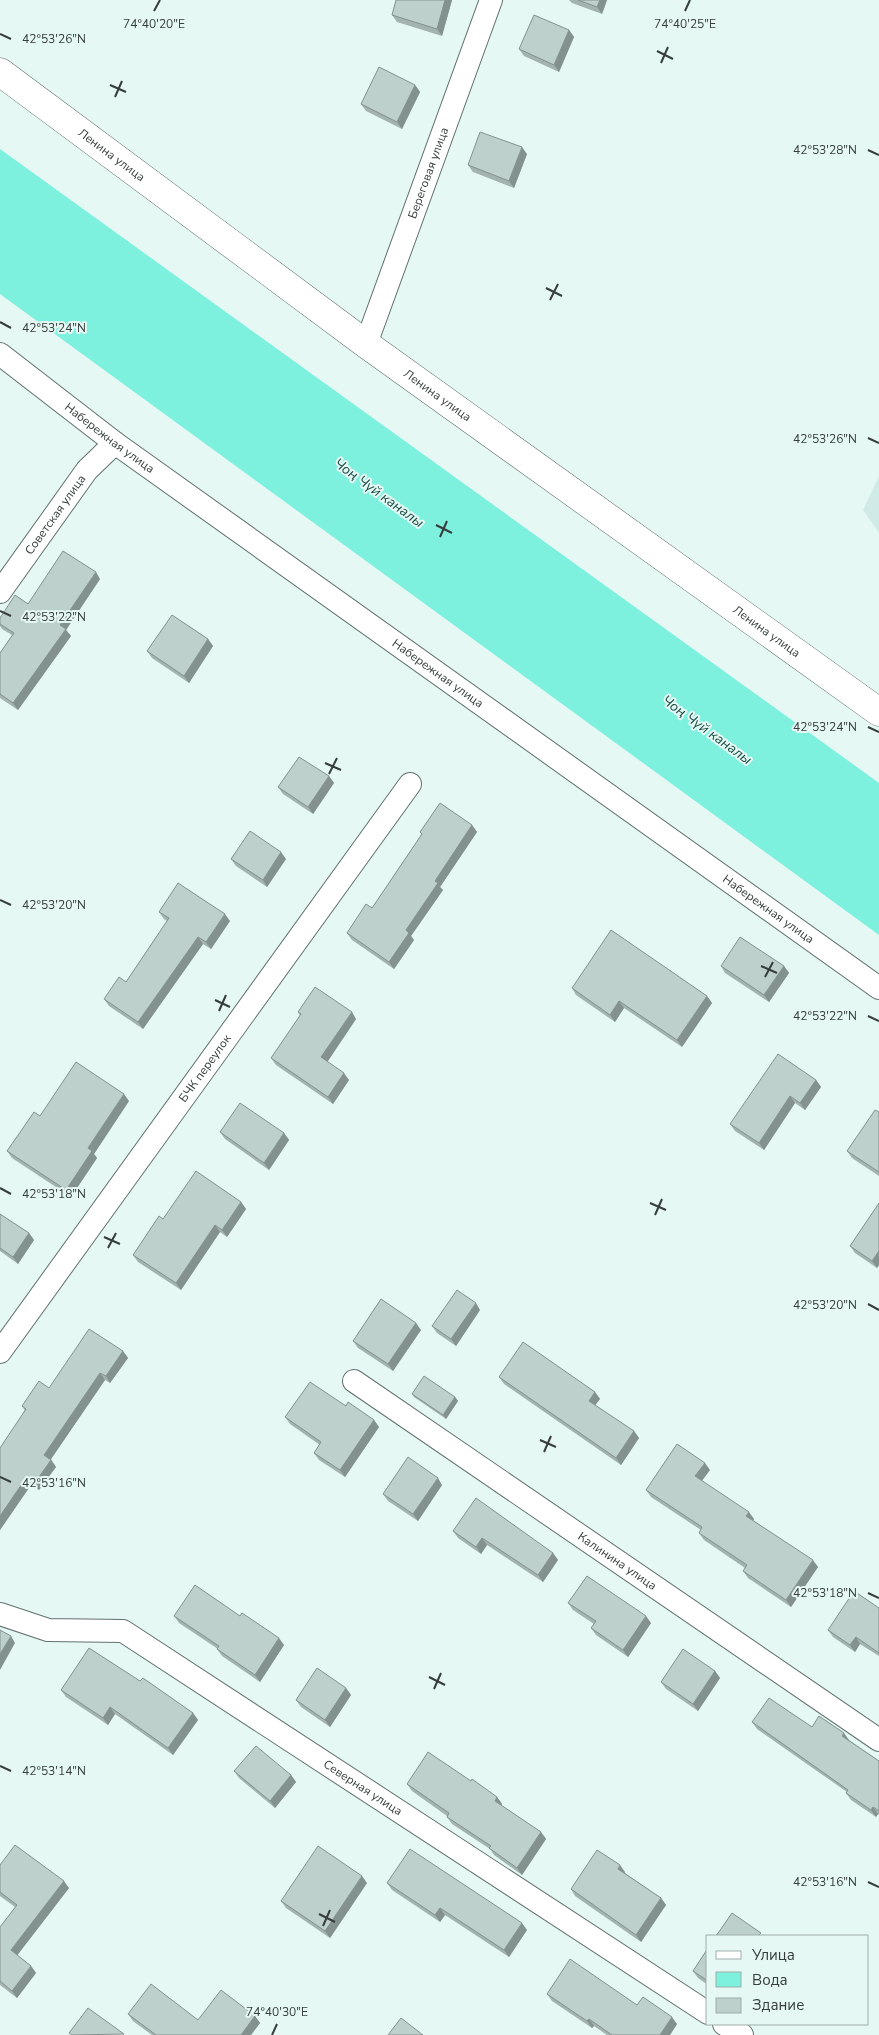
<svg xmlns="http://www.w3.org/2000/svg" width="879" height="2035" viewBox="0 0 879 2035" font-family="'Nunito Sans',sans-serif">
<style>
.built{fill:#d0ebe7}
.water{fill:#7df0de}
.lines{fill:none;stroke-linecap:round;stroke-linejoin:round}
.minor-casing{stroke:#61716e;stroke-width:24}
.tertiary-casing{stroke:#61716e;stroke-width:29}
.minor{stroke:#fff;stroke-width:22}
.tertiary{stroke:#fff;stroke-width:28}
.wall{fill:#a3b3af}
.shaded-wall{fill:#84928f}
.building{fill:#bdd0cc;stroke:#84928f}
.ticks{fill:none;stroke:#363d3c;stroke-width:2}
.labels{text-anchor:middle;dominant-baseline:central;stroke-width:4;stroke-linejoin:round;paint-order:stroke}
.street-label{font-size:12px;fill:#363d3c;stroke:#e5f8f4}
.water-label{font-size:14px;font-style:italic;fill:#1b4e46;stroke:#e5f8f4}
.ticks-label{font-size:12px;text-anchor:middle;fill:#363d3c;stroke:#e5f8f4;stroke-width:4;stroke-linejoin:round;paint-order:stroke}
</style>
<rect width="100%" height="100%" fill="#e5f8f4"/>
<path class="built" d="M879 476V533L863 510Z"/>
<path class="water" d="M0 149 879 783V935L0 294Z"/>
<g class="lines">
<g class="minor-casing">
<g id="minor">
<path id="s1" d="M366 344 491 0"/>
<path id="s2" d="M0 354 115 443 879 988"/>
<path id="s3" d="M0 592 87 470 115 443"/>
<path id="s4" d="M0 1352 410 784"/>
<path id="s5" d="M354 1381 879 1740"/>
<path id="s6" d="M0 1614 48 1630 123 1631 708 2013"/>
<path d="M724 2024 742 2035"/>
</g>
</g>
<g class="tertiary-casing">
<g id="tertiary">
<path id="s7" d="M0 72 366 344 879 712"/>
</g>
</g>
<use href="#minor" class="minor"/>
<use href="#tertiary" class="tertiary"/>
</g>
<path class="wall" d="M396 0H452L442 36 397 22 392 15Z
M569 0H607L602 14 572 3Z
M569 30 574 37 559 72 524 56 519 49Z
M415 85 420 92 402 129 366 111 361 104Z
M527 154 514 188 473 172 468 165Z
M100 579 66 630 71 636 18 710 0 698V653L12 635 2 629 0 626V618L28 604Z
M208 639 213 646 189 683 152 658 147 651Z
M329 776 334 783 313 814 283 794 278 787Z
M472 825 477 832 440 887 443 890 411 936 414 940 394 969 352 940 347 933 372 908 422 834 420 832Z
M231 859H286L267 887 236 866Z
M159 912 230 921 211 949 203 944 143 1029 109 1006 104 999 126 982 167 921 164 919Z
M721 966H784L789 973 769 1002 725 973Z
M572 988 707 996 712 1003 682 1047 624 1008 615 1022 576 995Z
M298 1012 356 1019 327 1062 349 1080 333 1104 276 1065 271 1058 300 1016Z
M816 1080 821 1087 805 1110 795 1103 764 1150 735 1131 730 1124Z
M129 1101 94 1154 97 1158 71 1197 12 1158 7 1151 40 1116Z
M879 1112V1176L852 1158 847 1151Z
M220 1132 284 1133 289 1140 269 1170 225 1139Z
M241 1202 246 1209 227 1237 220 1232 181 1290 138 1262 133 1255 163 1219Z
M879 1203V1265L877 1268 855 1253 850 1246Z
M0 1214 29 1233 34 1240 18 1264 0 1251Z
M480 1310 456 1346 437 1333 432 1326Z
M421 1330 393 1371 358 1348 353 1341Z
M123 1351 128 1358 110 1383 105 1380 51 1459 56 1467 39 1490 31 1485 0 1530V1448L25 1411 22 1406Z
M499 1377 595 1392 600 1399 595 1405 634 1431 639 1438 621 1465 504 1384Z
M412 1394 455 1397 458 1401 446 1419 414 1397Z
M346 1406 374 1420 379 1427 345 1477 319 1460 314 1453 320 1445 290 1424 285 1417Z
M710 1470 702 1481 754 1519 753 1520 818 1567 791 1607 748 1578 743 1571 745 1568 704 1540 699 1533 701 1530 651 1497 646 1490Z
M442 1485 418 1521 388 1501 383 1494Z
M453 1531 553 1553 558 1560 543 1582 487 1545 481 1554 458 1538Z
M568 1603 651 1623 628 1657 596 1635 591 1628 594 1624 573 1610Z
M879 1608V1656L860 1644 855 1652 833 1637 828 1630Z
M174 1616H240L284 1645 260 1682 222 1656 217 1649H218L179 1623Z
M715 1671 720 1678 698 1711 666 1689 661 1682Z
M140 1681 193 1713 198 1720 173 1755 115 1714 108 1725 66 1697 61 1690Z
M346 1688 351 1695 330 1727 301 1707 296 1700Z
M752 1722 812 1727 849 1740 879 1761V1815L878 1814 876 1817 851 1800 846 1793 847 1792 757 1729Z
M234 1771 291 1775 296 1782 275 1808 239 1778Z
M471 1781 497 1797 502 1804 501 1805 541 1832 546 1839 522 1875 494 1855 490 1849 452 1824 447 1817V1816L412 1791 407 1784Z
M0 1865 69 1888 17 1955 31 1966 36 1973 17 1998 0 1985V1927L15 1907 0 1896Z
M625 1872V1873L661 1898 666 1905 641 1942 575 1896 571 1889Z
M367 1883 330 1938 286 1908 281 1901Z
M387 1883 527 1930 509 1957 445 1915 440 1922 392 1890Z
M708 1948V1985L698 1978 693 1971Z
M547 1994 637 2005 677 2024 670 2035H607L594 2026 592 2028 552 2001Z
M128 2014 198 2020 255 2016 260 2023 251 2035H152L133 2021Z"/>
<path class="shaded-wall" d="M445 0H452L442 36 437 29Z
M600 0H607L602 14 597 7Z
M569 30 574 37 559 72 554 65Z
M415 85 420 92 402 129 397 122Z
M522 147 527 154 514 188 509 181Z
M96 572 100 579 66 630 71 636 18 710 13 703 60 625Z
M208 639 213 646 189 683 184 676Z
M329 776 334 783 313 814 308 807Z
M472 825 477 832 440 887 443 890 411 936 414 940 394 969 389 962 406 930 435 881Z
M281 852 286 859 267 887 263 880Z
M225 914 230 921 211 949 206 942Z
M198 937 203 944 143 1029 138 1022Z
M784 966 789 973 769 1002 764 995Z
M707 996 712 1003 682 1047 677 1040Z
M619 1001 624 1008 615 1022 610 1015Z
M352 1012 356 1019 326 1064 321 1057Z
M344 1073 349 1080 333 1104 328 1097Z
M816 1080 821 1087 805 1110 800 1103Z
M124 1094 129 1101 94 1154 97 1158 71 1197 66 1190 88 1148Z
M790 1096 795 1103 764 1150 759 1143Z
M284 1133 289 1140 269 1170 264 1163Z
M241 1202 246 1209 227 1237 222 1230Z
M215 1225 220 1232 181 1290 176 1283Z
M29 1233 34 1240 18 1264 13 1257Z
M879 1251V1265L877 1268 872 1261Z
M476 1303 480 1310 456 1346 451 1339Z
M416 1323 421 1330 393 1371 388 1364Z
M123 1351 128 1358 110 1383 106 1376Z
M100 1373 105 1380 49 1462 44 1455Z
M595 1392 600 1399 593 1408 589 1401Z
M455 1397 458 1401 446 1419 443 1415Z
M374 1420 379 1427 345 1477 340 1470Z
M634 1431 639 1438 621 1465 616 1458Z
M51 1460 56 1467 39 1490 34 1484Z
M705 1463 710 1470 700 1483 695 1476Z
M26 1478 31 1485 0 1530V1516Z
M438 1478 442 1485 418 1521 413 1514Z
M749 1512 754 1519 751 1523 746 1516Z
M482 1538 487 1545 481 1554 476 1547Z
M553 1553 558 1560 543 1582 538 1575Z
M813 1560 818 1567 791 1607 786 1600Z
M646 1616 651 1623 628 1657 623 1650Z
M11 1636 15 1643 0 1670V1654Z
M856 1637 860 1644 855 1652 850 1645Z
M279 1638 284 1645 260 1682 255 1675Z
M715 1671 720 1678 698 1711 693 1704Z
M346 1688 351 1695 330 1727 325 1720Z
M110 1707 115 1714 108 1725 103 1718Z
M193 1713 198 1720 173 1755 168 1748Z
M844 1733 849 1740 847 1743 842 1736Z
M291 1775 296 1782 275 1808 270 1801Z
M497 1797 502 1804 499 1808 495 1801Z
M873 1807 878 1814 876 1817 871 1810Z
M541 1832 546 1839 522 1875 517 1868Z
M620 1865 625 1872 623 1876 618 1869Z
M362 1876 367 1883 330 1938 325 1931Z
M64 1881 69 1888 16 1957 11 1950Z
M661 1898 666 1905 641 1942 636 1935Z
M440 1908 445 1915 440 1922 435 1915Z
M522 1923 527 1930 509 1957 504 1950Z
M31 1966 36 1973 17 1998 12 1991Z
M255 2016 260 2023 251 2035H241Z
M672 2017 677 2024 670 2035H660Z
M589 2019 594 2026 592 2028 587 2021Z"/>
<path class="building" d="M396 0H445L437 29 392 15Z
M578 0H600L597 7Z
M534 15 569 30 554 65 519 49Z
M379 67 415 85 397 122 361 104Z
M480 132 522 147 509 181 468 165Z
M63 551 96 572 60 625 66 629 13 703 0 694V653L14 633 0 624V618L15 595 28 604Z
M172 615 208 639 184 676 147 651Z
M299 757 329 776 308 807 278 787Z
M440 803 472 825 435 881 438 883 406 930 409 933 389 962 347 933 366 904 372 908 422 834 420 832Z
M250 831 281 852 263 880 231 859Z
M178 883 225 914 206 942 198 937 138 1022 104 999 119 977 126 982 169 918 159 912Z
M611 930 707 996 677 1040 619 1001 610 1015 572 988Z
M740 937 784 966 764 995 721 966Z
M315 987 352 1012 321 1057 344 1073 328 1097 271 1058 301 1014 298 1012Z
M778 1054 816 1080 800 1103 790 1096 759 1143 730 1124Z
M76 1062 124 1094 88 1148 92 1151 66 1190 7 1151 34 1112 40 1116Z
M240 1103 284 1133 264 1163 220 1132Z
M875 1110 879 1112V1172L847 1151Z
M196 1171 241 1202 222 1230 215 1225 176 1283 133 1255 159 1216 163 1219Z
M879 1203V1251L872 1261 850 1246Z
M0 1214 29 1233 13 1257 0 1248Z
M457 1290 476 1303 451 1339 432 1326Z
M381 1299 416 1323 388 1364 353 1341Z
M89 1329 123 1351 106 1376 100 1373 44 1455 51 1460 34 1484 26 1478 0 1516V1448L26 1409 22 1406 39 1381 49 1388Z
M523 1342 595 1392 589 1401 634 1431 616 1458 499 1377Z
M424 1376 455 1397 443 1415 412 1394Z
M310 1382 346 1406 348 1402 374 1420 340 1470 314 1453 321 1442 285 1417Z
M677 1444 705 1463 695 1476 749 1512 746 1516 813 1560 786 1600 743 1571 747 1565 699 1533 702 1527 646 1490Z
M408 1457 438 1478 413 1514 383 1494Z
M476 1498 553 1553 538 1575 482 1538 476 1547 453 1531Z
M587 1576 646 1616 623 1650 591 1628 596 1621 568 1603Z
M195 1585 240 1616 242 1613 279 1638 255 1675 217 1649 219 1646 174 1616Z
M854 1591 879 1608V1653L856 1637 850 1645 828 1630Z
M0 1630 11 1636 0 1654Z
M89 1648 140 1681 143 1678 193 1713 168 1748 110 1707 103 1718 61 1690Z
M683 1649 715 1671 693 1704 661 1682Z
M317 1668 346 1688 325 1720 296 1700Z
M769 1698 812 1727 819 1716 844 1733 842 1736 879 1761V1811L873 1807 871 1810 846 1793 848 1790 752 1722Z
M256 1746 291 1775 270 1801 234 1771Z
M428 1752 471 1781 472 1779 497 1797 495 1801 541 1832 517 1868 489 1848 491 1846 447 1817 449 1813 407 1784Z
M15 1845 64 1881 11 1950 31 1966 12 1991 0 1981V1927L17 1905 0 1892V1865Z
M318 1846 362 1876 325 1931 281 1901Z
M410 1849 522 1923 504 1950 440 1908 435 1915 387 1883Z
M597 1850 620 1865 618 1869 661 1898 636 1935 571 1889Z
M732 1913 761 1933 758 1936H716Z
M708 1948V1981L693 1971Z
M570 1959 637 2005 643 1997 672 2017 660 2035H612L589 2019 587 2021 547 1994Z
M151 1984 198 2020 221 1990 255 2016 241 2035H156L128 2014Z
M88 2008 124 2034 72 2035 69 2033Z
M401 2018 423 2035H388Z"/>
<path class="ticks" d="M154 11 160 0M685 11 690 0M0 34 11 39M657 51 673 59M661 63 668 47M110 85 126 92M115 97 122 81M868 150 879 155M546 288 562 296M550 300 558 284M0 322 11 328M868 438 879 443M436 525 452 533M440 537 447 521M0 611 11 616M868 727 879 732M325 763 341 770M329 774 337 758M0 900 11 905M761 966 777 973M765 977 773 962M215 1000 230 1007M219 1011 226 995M868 1016 879 1021M0 1188 11 1194M650 1203 666 1210M655 1215 662 1199M104 1237 120 1244M108 1248 116 1233M868 1304 879 1310M540 1440 556 1447M544 1452 551 1436M0 1477 11 1482M868 1593 879 1598M429 1677 445 1685M434 1689 441 1673M0 1766 11 1771M868 1882 879 1887M319 1914 335 1922M323 1926 330 1910M272 2035 277 2024"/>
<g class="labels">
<g class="street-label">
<text stroke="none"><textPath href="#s7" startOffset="139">Ленина улица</textPath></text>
<text stroke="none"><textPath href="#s1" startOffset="182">Береговая улица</textPath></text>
<text stroke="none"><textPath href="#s7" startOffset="544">Ленина улица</textPath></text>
<text stroke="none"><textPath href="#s2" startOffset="138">Набережная улица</textPath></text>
<text stroke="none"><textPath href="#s3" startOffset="95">Советская улица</textPath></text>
<text stroke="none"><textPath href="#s7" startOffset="949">Ленина улица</textPath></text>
<text stroke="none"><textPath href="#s2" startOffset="542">Набережная улица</textPath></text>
<text stroke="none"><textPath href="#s2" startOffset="948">Набережная улица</textPath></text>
<text stroke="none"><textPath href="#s4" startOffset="350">БЧК переулок</textPath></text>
<text stroke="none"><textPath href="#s5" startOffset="319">Калинина улица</textPath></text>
<text stroke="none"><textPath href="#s6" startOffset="412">Северная улица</textPath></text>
</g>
<g class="water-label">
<text transform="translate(379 493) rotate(36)">Чоң Чүй каналы</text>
<text transform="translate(707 730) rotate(36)">Чоң Чүй каналы</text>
</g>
</g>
<g class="ticks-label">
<text x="154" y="28">74°40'20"E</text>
<text x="685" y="28">74°40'25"E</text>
<text x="54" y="43">42°53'26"N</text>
<text x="825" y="154">42°53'28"N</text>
<text x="54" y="332">42°53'24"N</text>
<text x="825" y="443">42°53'26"N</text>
<text x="54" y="621">42°53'22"N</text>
<text x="825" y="731">42°53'24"N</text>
<text x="54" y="909">42°53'20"N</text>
<text x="825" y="1020">42°53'22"N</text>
<text x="54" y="1198">42°53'18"N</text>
<text x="825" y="1309">42°53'20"N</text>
<text x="54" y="1487">42°53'16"N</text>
<text x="825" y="1597">42°53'18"N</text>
<text x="54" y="1775">42°53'14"N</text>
<text x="825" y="1886">42°53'16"N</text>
<text x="277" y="2016">74°40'30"E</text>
</g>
<rect x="706" y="1935" width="162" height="90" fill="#e5f8f4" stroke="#9fadaa"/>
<rect x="716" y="1951" width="25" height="8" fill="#ffffff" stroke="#9fadaa"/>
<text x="752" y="1960" font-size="15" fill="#363d3c">Улица</text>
<rect x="716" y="1972" width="25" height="15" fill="#7df0de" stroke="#9fadaa"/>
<text x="752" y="1985" font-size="15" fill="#363d3c">Вода</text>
<rect x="716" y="1998" width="25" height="15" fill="#bdd0cc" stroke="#9fadaa"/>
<text x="752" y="2010" font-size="15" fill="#363d3c">Здание</text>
</svg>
